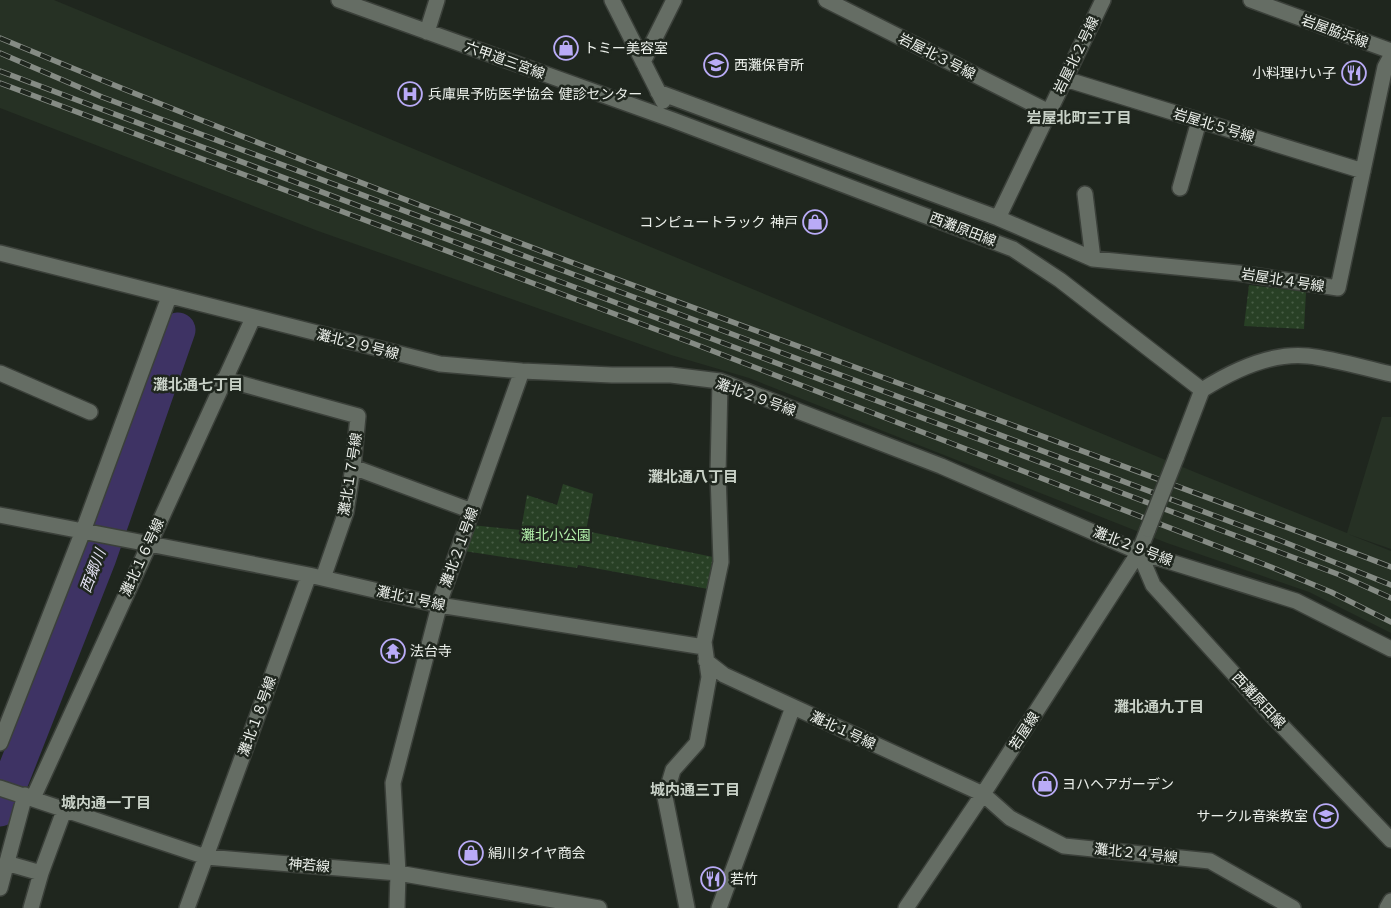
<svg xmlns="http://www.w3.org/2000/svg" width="1391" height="908" viewBox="0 0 1391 908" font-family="'DejaVu Sans','Noto Sans JP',sans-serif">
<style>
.built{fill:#263124}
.park{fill:url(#park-dots)}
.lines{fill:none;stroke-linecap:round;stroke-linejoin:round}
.river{stroke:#3e3364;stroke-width:35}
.minor-casing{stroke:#3b403a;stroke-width:18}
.minor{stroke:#656d64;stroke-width:15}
.rail-casing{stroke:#858b84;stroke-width:5.5}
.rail{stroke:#1f261e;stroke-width:4;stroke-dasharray:11;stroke-linecap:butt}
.minor-bridge-casing{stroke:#3b403a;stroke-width:18;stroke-linecap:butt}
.minor-bridge{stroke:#656d64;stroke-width:15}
.labels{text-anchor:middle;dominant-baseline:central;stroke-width:5;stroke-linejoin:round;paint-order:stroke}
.street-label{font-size:14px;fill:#ecf0eb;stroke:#1f261e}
.poi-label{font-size:14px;fill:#ecf0eb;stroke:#1f261e;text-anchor:start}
.park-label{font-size:14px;fill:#b2efaa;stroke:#1f261e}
.neighbourhood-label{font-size:15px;font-weight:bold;fill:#c8d1c7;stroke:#1f261e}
.water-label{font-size:15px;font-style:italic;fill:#e3e1f2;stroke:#1f261e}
</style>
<defs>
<pattern id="park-dots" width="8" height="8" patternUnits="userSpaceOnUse" patternTransform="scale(1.25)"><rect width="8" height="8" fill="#284025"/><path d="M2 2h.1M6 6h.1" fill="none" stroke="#475c45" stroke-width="1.8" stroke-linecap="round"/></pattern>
</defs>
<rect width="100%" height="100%" fill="#1f261e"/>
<path class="built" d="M0 0H54L1197 473 1347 533 1382 417H1391V549L1348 534 1391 551V633L1309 592 1167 543 749 378 671 355 318 231 0 108Z"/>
<path class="park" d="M1249 285 1306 292 1304 329 1244 326Z
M563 484 593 494 586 531 713 557 708 589 578 565 577 568 464 551 471 525 521 530 527 495 557 505Z"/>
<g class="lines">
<path class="river" d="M0 809 99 557 178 330"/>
<g class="minor-casing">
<path id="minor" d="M339 0 673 120 1013 249 1060 280 1202 390 1176 458
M612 0 663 101
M826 0 1049 112
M1251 0 1391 51
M427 32 437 0
M643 62 674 0
M1065 79 1363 171
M658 92 998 218 1093 259 1238 273 1338 288 1385 67 1391 56
M1180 188 1199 121
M1085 194 1093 259
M998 218 1103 0
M0 253 440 364 522 371 612 375H671L720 381 941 466 1139 552 1296 601 1391 649
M0 373 90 412
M224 379 358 416 353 467 346 512 323 578
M1202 390C1232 371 1271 352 1308 356 1335 359 1364 368 1391 374
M353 467 472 511
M0 515 309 575 439 605 704 647
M1139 552 1153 585 1264 707 1391 840
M706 661 724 675 983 794 1010 818 1064 846 1210 861 1293 908
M0 743 83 531 169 297
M0 788 206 857 398 873 599 908
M33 798 253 318
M6 863 41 873
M0 888 25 795
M31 908 41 873 65 808
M187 908 309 575
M397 908 398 873 393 783 442 595 522 371
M687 908 665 797 673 770 697 743 709 677 704 642 721 562 718 474 720 381
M719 908 793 707
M906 908 983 794 1117 586 1139 552 1148 529
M1387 908 1391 901"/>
</g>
<use href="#minor" class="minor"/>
<g class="rail-casing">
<path id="rail" d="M0 38C458 230 928 389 1391 567
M0 53 102 97 1279 540 1391 585
M0 71 1340 575 1391 598
M0 83 692 343 1271 567 1331 592 1391 622"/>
</g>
<use href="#rail" class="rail"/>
<g class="minor-bridge-casing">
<path id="minor-bridge" d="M1148 529 1176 458"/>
</g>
<use href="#minor-bridge" class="minor-bridge"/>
</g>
<defs>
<g id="shop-ring" transform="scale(1.25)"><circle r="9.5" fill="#1f261e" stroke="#b9abf7" stroke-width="1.5"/><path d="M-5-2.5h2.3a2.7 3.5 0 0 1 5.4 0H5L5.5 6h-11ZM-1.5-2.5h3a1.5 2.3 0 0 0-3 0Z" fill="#b9abf7"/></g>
<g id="school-ring" transform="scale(1.25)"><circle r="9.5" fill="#1f261e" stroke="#b9abf7" stroke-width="1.5"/><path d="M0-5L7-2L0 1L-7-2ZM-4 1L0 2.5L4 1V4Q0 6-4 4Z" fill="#b9abf7"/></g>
<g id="restaurant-ring" transform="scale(1.25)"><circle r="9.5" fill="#1f261e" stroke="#b9abf7" stroke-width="1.5"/><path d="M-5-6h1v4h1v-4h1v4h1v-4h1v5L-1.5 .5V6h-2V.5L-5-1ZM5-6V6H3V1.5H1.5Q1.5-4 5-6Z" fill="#b9abf7"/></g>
<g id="hospital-ring" transform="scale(1.25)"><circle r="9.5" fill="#1f261e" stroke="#b9abf7" stroke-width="1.5"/><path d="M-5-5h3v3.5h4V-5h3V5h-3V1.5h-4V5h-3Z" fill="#b9abf7"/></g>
<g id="temple-ring" transform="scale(1.25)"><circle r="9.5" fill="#1f261e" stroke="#b9abf7" stroke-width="1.5"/><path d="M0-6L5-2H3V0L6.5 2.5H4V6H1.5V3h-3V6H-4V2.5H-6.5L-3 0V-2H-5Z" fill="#b9abf7"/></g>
</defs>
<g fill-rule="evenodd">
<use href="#shop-ring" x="566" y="48"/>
<use href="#school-ring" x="716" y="65"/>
<use href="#restaurant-ring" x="1354" y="73"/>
<use href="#hospital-ring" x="410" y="94"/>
<use href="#shop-ring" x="815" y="222"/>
<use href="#temple-ring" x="393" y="651"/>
<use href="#shop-ring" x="1045" y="784"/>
<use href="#school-ring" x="1326" y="816"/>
<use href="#shop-ring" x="471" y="853"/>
<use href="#restaurant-ring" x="713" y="879"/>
</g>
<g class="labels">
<g class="street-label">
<text transform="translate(1335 31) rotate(20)">岩屋脇浜線</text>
<text transform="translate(1076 55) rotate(-64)">岩屋北２号線</text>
<text transform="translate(937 56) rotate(27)">岩屋北３号線</text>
<text transform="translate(505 60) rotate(20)">六甲道三宮線</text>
<text transform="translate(1214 125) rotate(17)">岩屋北５号線</text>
<text transform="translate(963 229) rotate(21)">西灘原田線</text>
<text transform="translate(1283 280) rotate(9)">岩屋北４号線</text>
<text transform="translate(358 344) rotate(14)">灘北２９号線</text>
<text transform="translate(756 397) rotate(20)">灘北２９号線</text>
<text transform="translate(350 474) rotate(-81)">灘北１７号線</text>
<text transform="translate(1133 546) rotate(21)">灘北２９号線</text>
<text transform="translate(459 547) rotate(-70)">灘北２１号線</text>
<text transform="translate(142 557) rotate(-65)">灘北１６号線</text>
<text transform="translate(411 598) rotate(12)">灘北１号線</text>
<text transform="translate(1259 700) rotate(47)">西灘原田線</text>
<text transform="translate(257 716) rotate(-70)">灘北１８号線</text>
<text transform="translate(843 730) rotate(25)">灘北１号線</text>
<text transform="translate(1024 731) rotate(-57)">若屋線</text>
<text transform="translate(1136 853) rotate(6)">灘北２４号線</text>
<text transform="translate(309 865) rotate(5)">神若線</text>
</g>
<g class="poi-label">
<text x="584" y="48">トミー美容室</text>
<text x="734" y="65">西灘保育所</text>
<text x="1336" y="73" text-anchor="end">小料理けい子</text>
<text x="428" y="94">兵庫県予防医学協会 健診センター</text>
<text x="798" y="222" text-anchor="end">コンピュートラック 神戸</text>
<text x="410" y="651">法台寺</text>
<text x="1062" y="784">ヨハヘアガーデン</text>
<text x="1308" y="816" text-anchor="end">サークル音楽教室</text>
<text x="488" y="853">絹川タイヤ商会</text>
<text x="730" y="879">若竹</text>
</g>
<g class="park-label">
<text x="556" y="535">灘北小公園</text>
</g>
<g class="neighbourhood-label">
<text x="1079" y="118">岩屋北町三丁目</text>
<text x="198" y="385">灘北通七丁目</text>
<text x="693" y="477">灘北通八丁目</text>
<text x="1159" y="707">灘北通九丁目</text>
<text x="695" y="790">城内通三丁目</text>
<text x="106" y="803">城内通一丁目</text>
</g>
<g class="water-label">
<text transform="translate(93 571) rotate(-69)">西郷川</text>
</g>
</g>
</svg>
